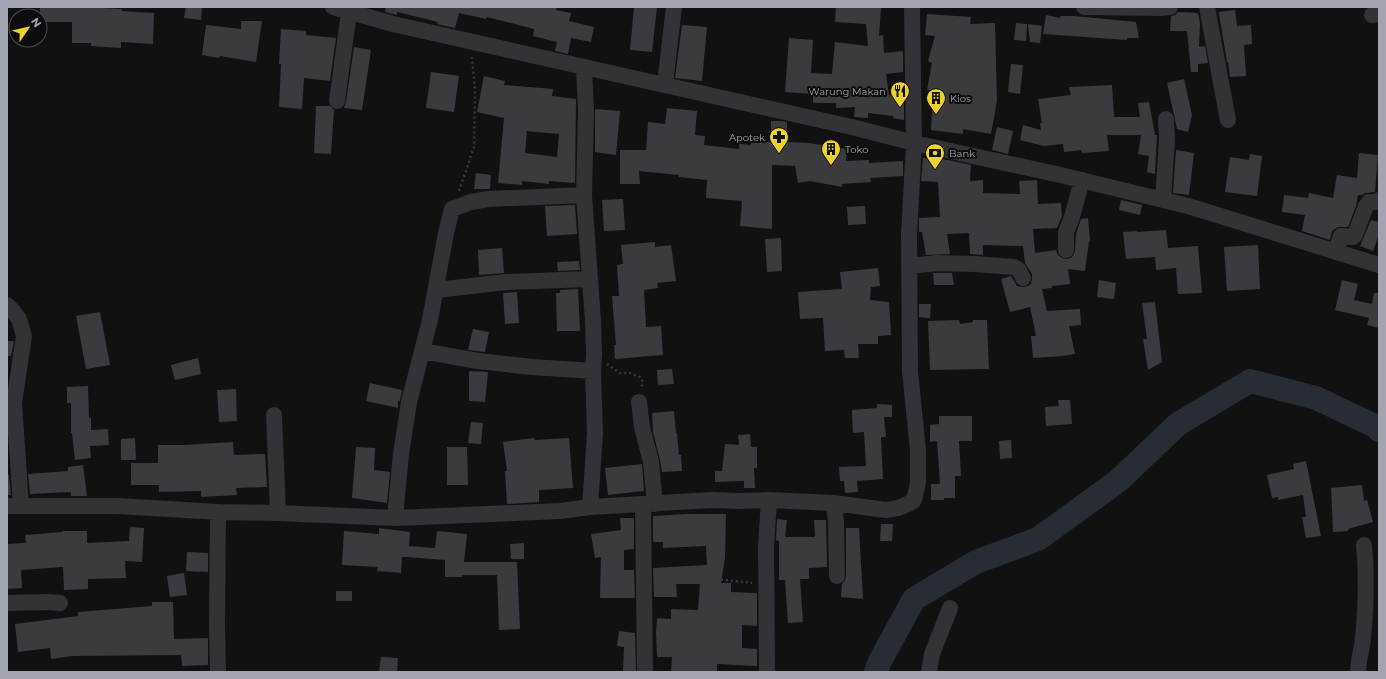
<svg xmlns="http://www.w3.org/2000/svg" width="1386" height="679" viewBox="0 0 1386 679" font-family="Montserrat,sans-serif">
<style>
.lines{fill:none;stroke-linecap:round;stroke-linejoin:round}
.river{stroke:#282c35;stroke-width:24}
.building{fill:#3b3b3f;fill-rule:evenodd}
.path{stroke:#38383e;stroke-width:2.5;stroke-dasharray:2 3;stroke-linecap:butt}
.minor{stroke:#323237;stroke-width:16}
.labels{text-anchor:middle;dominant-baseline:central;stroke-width:4;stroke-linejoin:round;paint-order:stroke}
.poi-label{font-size:10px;fill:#a2a4b2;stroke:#0c0c0d;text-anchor:start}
</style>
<rect width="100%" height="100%" fill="#111112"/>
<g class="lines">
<path class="river" d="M876 672 880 661 914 599 976 562 1038 539 1118 481 1178 424 1250 381 1316 398 1377 427 1379 430"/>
</g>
<path class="building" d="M40 7H82L122 9V11L154 13 153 44 121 42V48L91 46V43H72V22H40Z
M186 7H202L201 20 184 18Z
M386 7H557L556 10 571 13 569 21 594 27 591 42 571 38 568 54 555 51 557 42 533 36 534 29 487 17 486 19 459 13 455 28 437 24 438 22 397 12V15L385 12Z
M634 7H657L652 52 630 50Z
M836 7 881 8 879 36 883 35 884 53 903 51V72L886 74 889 95 904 97V120L893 118V116L868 113V118L854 117 855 107 836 108V103H813V94L785 92 789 38 813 40 811 73 832 74 835 42 868 46 866 24 835 22Z
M1235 10 1237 26 1251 25 1252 44 1244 45 1246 76 1230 77 1228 62H1227L1219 14V12Z
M1178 12 1198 13 1200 23 1199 47 1205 46 1208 63 1198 64V72H1191L1187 31H1170L1171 16 1175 15Z
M927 14 971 17 970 24 995 23 997 101 991 134 963 129V134L931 130 933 91 927 90 932 63 928 61 935 36 925 35Z
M1046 15 1060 18V16H1074L1136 22 1139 38H1127V40L1043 34Z
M241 21H262L256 62 220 56 219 58 202 55 206 25 241 29Z
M1016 23 1027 24 1026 41 1014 40Z
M1028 24 1042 26 1040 43 1030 42Z
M682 25 707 27 702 81 675 78Z
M281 29 306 31V35L336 38 330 81 304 78 302 109 279 107 281 64H279Z
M354 47 371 50 362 110 344 108 346 102Z
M1011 64 1023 65 1020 94 1008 92Z
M431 72 459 76 454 112 426 108Z
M484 76 505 81 504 85 553 89 552 96 576 99 575 183 549 181V184L522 181V185L498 183 504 118 477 112ZM527 131 559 134 557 157 525 153Z
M1184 79 1192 115 1188 132 1177 129 1167 83Z
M1112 85 1114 117H1140L1138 103 1149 102 1155 135H1157L1155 174 1147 172 1149 156 1138 154 1141 135H1107L1109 151 1082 153 1081 150 1064 152 1063 144 1044 146 1020 140 1023 125 1041 130 1040 123H1042L1038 99 1071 95 1069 87Z
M316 106H330L334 110 331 154 314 153Z
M667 108 697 111 695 135 705 136 704 145 739 149V144L751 145V142H771V121H780L787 122V142L809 143 847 149 846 161 869 160V163L903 161V176L870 178 871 182 842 184V187L810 181 798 183 795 166 772 165V229L740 226 742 201 706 198 707 180 679 177V175L639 171 640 184H620V150H646L648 122 665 124Z
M595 109 620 111 616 155 595 152Z
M997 127 1013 131 1008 154 992 150Z
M1176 150 1194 153 1189 195 1173 193Z
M1359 153 1378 155 1375 192 1365 193 1362 195H1358L1356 206 1348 227H1338L1332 231 1330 240 1302 231 1305 215 1282 212 1284 195 1308 198 1309 193 1333 198 1337 175 1357 178Z
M1250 154 1262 156 1257 196 1225 192 1230 157 1249 160Z
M923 158 943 159 971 165 970 181 983 180V193L1020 194 1019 181 1037 180 1038 204 1061 203 1062 216 1057 228 1033 229 1035 253 1056 250 1058 255 1062 258 1066 259 1071 258 1074 254 1075 250 1076 234 1081 219 1088 218 1090 241H1089L1085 271 1068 269 1070 284 1052 286V288L1042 289 1047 311 1080 309 1081 325 1069 326 1075 354 1062 356 1033 358 1031 336H1036L1030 307 1010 312 1001 279 1011 276 1017 286 1023 287 1028 286 1031 284 1032 279V274L1025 263 1023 246 983 245V255L970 254 969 233 947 234 950 254 926 255 922 232H919V218L940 217 938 182 921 181Z
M476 173 491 175 490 189H474Z
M623 199 625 230 604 231 602 200Z
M1121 200 1142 205 1140 215 1119 210Z
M575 205 577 234 547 236 545 206Z
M865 206 866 224 848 225 847 207Z
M1371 220 1379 222V234L1373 251 1360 246Z
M1166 230 1168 248 1198 246 1202 293 1178 294 1176 268 1156 270 1155 257 1126 259 1123 232 1137 231V232Z
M781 238 782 271 767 272 765 239Z
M655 242V247L671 245 676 281 657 283 658 288 644 290 646 327 661 326 663 355 615 359 614 345H616L612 296H619L617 265 623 264 621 245Z
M1258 245 1260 289 1227 291 1224 247Z
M502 248 504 273 479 275 478 250Z
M579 261 580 270 558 271 557 262Z
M878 268 880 286 871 287 870 300 889 302 891 335 878 336V344H858L859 358H845L844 350 825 351 823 318 800 319 798 292 842 289 840 272Z
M933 273H952L954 285H934Z
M1099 280 1116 283 1114 299 1097 297Z
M1342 280 1358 284 1354 300 1372 304 1374 293H1379V328L1367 325 1369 318 1335 310Z
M578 289 580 331H557L556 293H560V290Z
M517 292 519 323 505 324 503 293Z
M1155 302 1162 362 1148 370 1143 339H1147L1142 303Z
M919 304H931L930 318 919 317Z
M100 312 110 365 86 369 76 316Z
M959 320 960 324 973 322V320H987L989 369 930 370 928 321Z
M473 329 489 332 485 352 468 350Z
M7 341H14L11 356H7Z
M198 358 201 374 175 380 171 365Z
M672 369 674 384 658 385 657 370Z
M469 371 488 372 485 402 469 401Z
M370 383 402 390 400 401H398V408L366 401Z
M88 386 89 418H91V430L108 429 109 445 90 446 91 458 75 460 72 433H71V403H67V387Z
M236 389 237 421 219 422 217 390Z
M1058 400H1070L1072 424 1046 426 1045 407 1059 406Z
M877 404 892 405V417H884L886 437H881L883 479 857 481 858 492 845 493 844 481H840L839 467 866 466 864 432 853 433 852 410 877 408Z
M674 411 676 433H677L679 455H681L682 471 662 472 660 460 653 432 652 413Z
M939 416H972V441H959L961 476H955V498H944V500H931V484H940L937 441 930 442V425L939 424Z
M471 422 483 423 481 444 468 443Z
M750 434 751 447H757V468H754L755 488H744V481L715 482V471H722L725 444 739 445 738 435Z
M135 438 136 460H121V439Z
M534 438 535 440 569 438 573 488 539 490V502L507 504 505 471H507L503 442Z
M1011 440 1012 458 1000 459 999 441Z
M233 442 234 455 265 454 267 487 236 488 237 495 201 497V491L159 492V485H131V463H158V445H185Z
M356 447 375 448 374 470 390 472 387 503 352 498Z
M447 447H467L468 485H447Z
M1306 461 1321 536 1306 538 1302 517H1306L1303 495 1278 500V497L1272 498 1267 475 1294 469 1293 464Z
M642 464 644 491 608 495 605 468Z
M83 465 87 496H71V492L30 494 28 474 68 471V467Z
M7 475H9L11 495H7Z
M1362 485 1364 501 1367 500 1373 522 1348 529V531L1333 532 1331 488Z
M686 514H726L725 558 721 583H731V592L757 593V626L742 625V648L757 649V666L717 664V672H671L672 657H657L656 632 657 618 671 619V609L698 610 700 584H676L677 597H654L653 568 707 565 706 546 663 548V542H653V516Z
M620 518H634V549L624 550V570H634L635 598H600L601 557 595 558 591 534 621 530Z
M777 519 787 520 785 537H815L814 520H826L827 567 809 568V579H800L803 622 788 623 785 580H779V541L776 540Z
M881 524H893L892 541H880Z
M130 527 144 528 142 562 125 561 126 578 88 579V589L64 590 63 567 21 570 22 588 7 589V544L26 543 25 535 62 532V531H87V543L129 541Z
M379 528 410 532 409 546 435 548 437 531 467 534 464 562H517L520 629 499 630 497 575H462V577H445V560L407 557H402L401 573 377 571 378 567 342 565 344 531 379 534Z
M846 528H859L863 599 841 597 842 584 845 580 846 576Z
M524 543V559H511L510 544Z
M187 552 208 553V572L186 571Z
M184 573 187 595 170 597 167 576Z
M336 591H352V601H336Z
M152 602H173L174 639 208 638V665L182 666 181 655 72 656 51 659 50 648 18 652 15 624 78 616V612L152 606Z
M619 631 635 633 636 672H623L624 647 617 646Z
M381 657 398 658 397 672H379Z"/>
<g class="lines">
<path class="path" d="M459 191 474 147 475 90 472 57
M607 364 620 373H630L640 377 643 382 641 389
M716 579 752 583"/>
<path class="minor" d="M333 7 393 24 856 128 914 143 1056 174 1188 206 1379 265
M1084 7 1161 8 1170 7
M1207 7 1228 120
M1372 15 1379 14
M584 67 586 112 584 195 593 321 594 354 593 371
M665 84 674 7
M337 101 349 12
M1163 200 1167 139 1166 119
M1066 250V232L1072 217 1082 180
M1336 252 1341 236 1353 237 1355 235 1366 206 1369 202H1376L1379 200
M909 266 938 263 974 264 1014 267 1019 270 1023 278
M436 290 506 282 589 279
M7 305 13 311 19 319 24 336 14 403 21 506
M422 351 478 361 532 367 593 371 595 433 590 507
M639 402 642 427 651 462 655 504
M274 415 278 513
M834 503 836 523 837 576
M643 505 645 672
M7 506H118L218 512 278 513 395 518 560 511 590 507 713 500 737 501 769 500 834 503 886 510 898 508 908 504 914 500 918 483V451L910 371 909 234 914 143 912 7
M218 512 217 625 218 672
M395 518 401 454 409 402 430 320 446 233 452 209 471 202 488 199 584 195
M7 603 49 602 60 603
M767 672 766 546 769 500
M929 672 932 654 950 608
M1358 672C1358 660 1362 650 1363 638 1366 607 1367 576 1364 545"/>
</g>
<defs>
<g id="restaurant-pin" transform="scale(1)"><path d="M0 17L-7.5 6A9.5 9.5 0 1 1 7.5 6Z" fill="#ecd22f" stroke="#0c0c0d"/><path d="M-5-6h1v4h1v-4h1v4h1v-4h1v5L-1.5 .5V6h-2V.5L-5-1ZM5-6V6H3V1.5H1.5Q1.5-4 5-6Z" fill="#111"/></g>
<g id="building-pin" transform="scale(1)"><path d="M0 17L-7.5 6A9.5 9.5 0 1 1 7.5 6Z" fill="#ecd22f" stroke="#0c0c0d"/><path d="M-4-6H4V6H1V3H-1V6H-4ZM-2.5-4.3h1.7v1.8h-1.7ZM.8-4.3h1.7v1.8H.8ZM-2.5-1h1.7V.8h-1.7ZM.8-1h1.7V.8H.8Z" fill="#111"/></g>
<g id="pharmacy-pin" transform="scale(1)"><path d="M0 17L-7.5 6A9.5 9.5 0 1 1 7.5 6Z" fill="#ecd22f" stroke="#0c0c0d"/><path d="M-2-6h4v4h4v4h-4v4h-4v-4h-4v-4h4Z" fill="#111"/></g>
<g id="bank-pin" transform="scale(1)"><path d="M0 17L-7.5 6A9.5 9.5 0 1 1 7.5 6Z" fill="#ecd22f" stroke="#0c0c0d"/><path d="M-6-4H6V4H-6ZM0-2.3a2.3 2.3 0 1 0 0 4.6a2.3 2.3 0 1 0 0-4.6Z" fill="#111"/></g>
</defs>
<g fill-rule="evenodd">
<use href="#restaurant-pin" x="900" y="91"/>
<use href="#building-pin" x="936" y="98"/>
<use href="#pharmacy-pin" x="779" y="137"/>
<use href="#building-pin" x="831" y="149"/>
<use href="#bank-pin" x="935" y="153"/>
</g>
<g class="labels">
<g class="poi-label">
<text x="886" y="91" text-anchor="end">Warung Makan</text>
<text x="950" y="98">Kios</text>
<text x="765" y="137" text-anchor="end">Apotek</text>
<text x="845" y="149">Toko</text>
<text x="949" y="153">Bank</text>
</g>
</g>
<rect width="1386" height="679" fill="none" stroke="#a2a4b2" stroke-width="16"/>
<g transform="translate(28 28) rotate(56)"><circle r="19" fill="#0c0c0d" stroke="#48494f"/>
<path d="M0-3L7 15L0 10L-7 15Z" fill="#ecd22f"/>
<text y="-6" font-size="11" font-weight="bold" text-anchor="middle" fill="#a2a4b2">N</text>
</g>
</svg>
